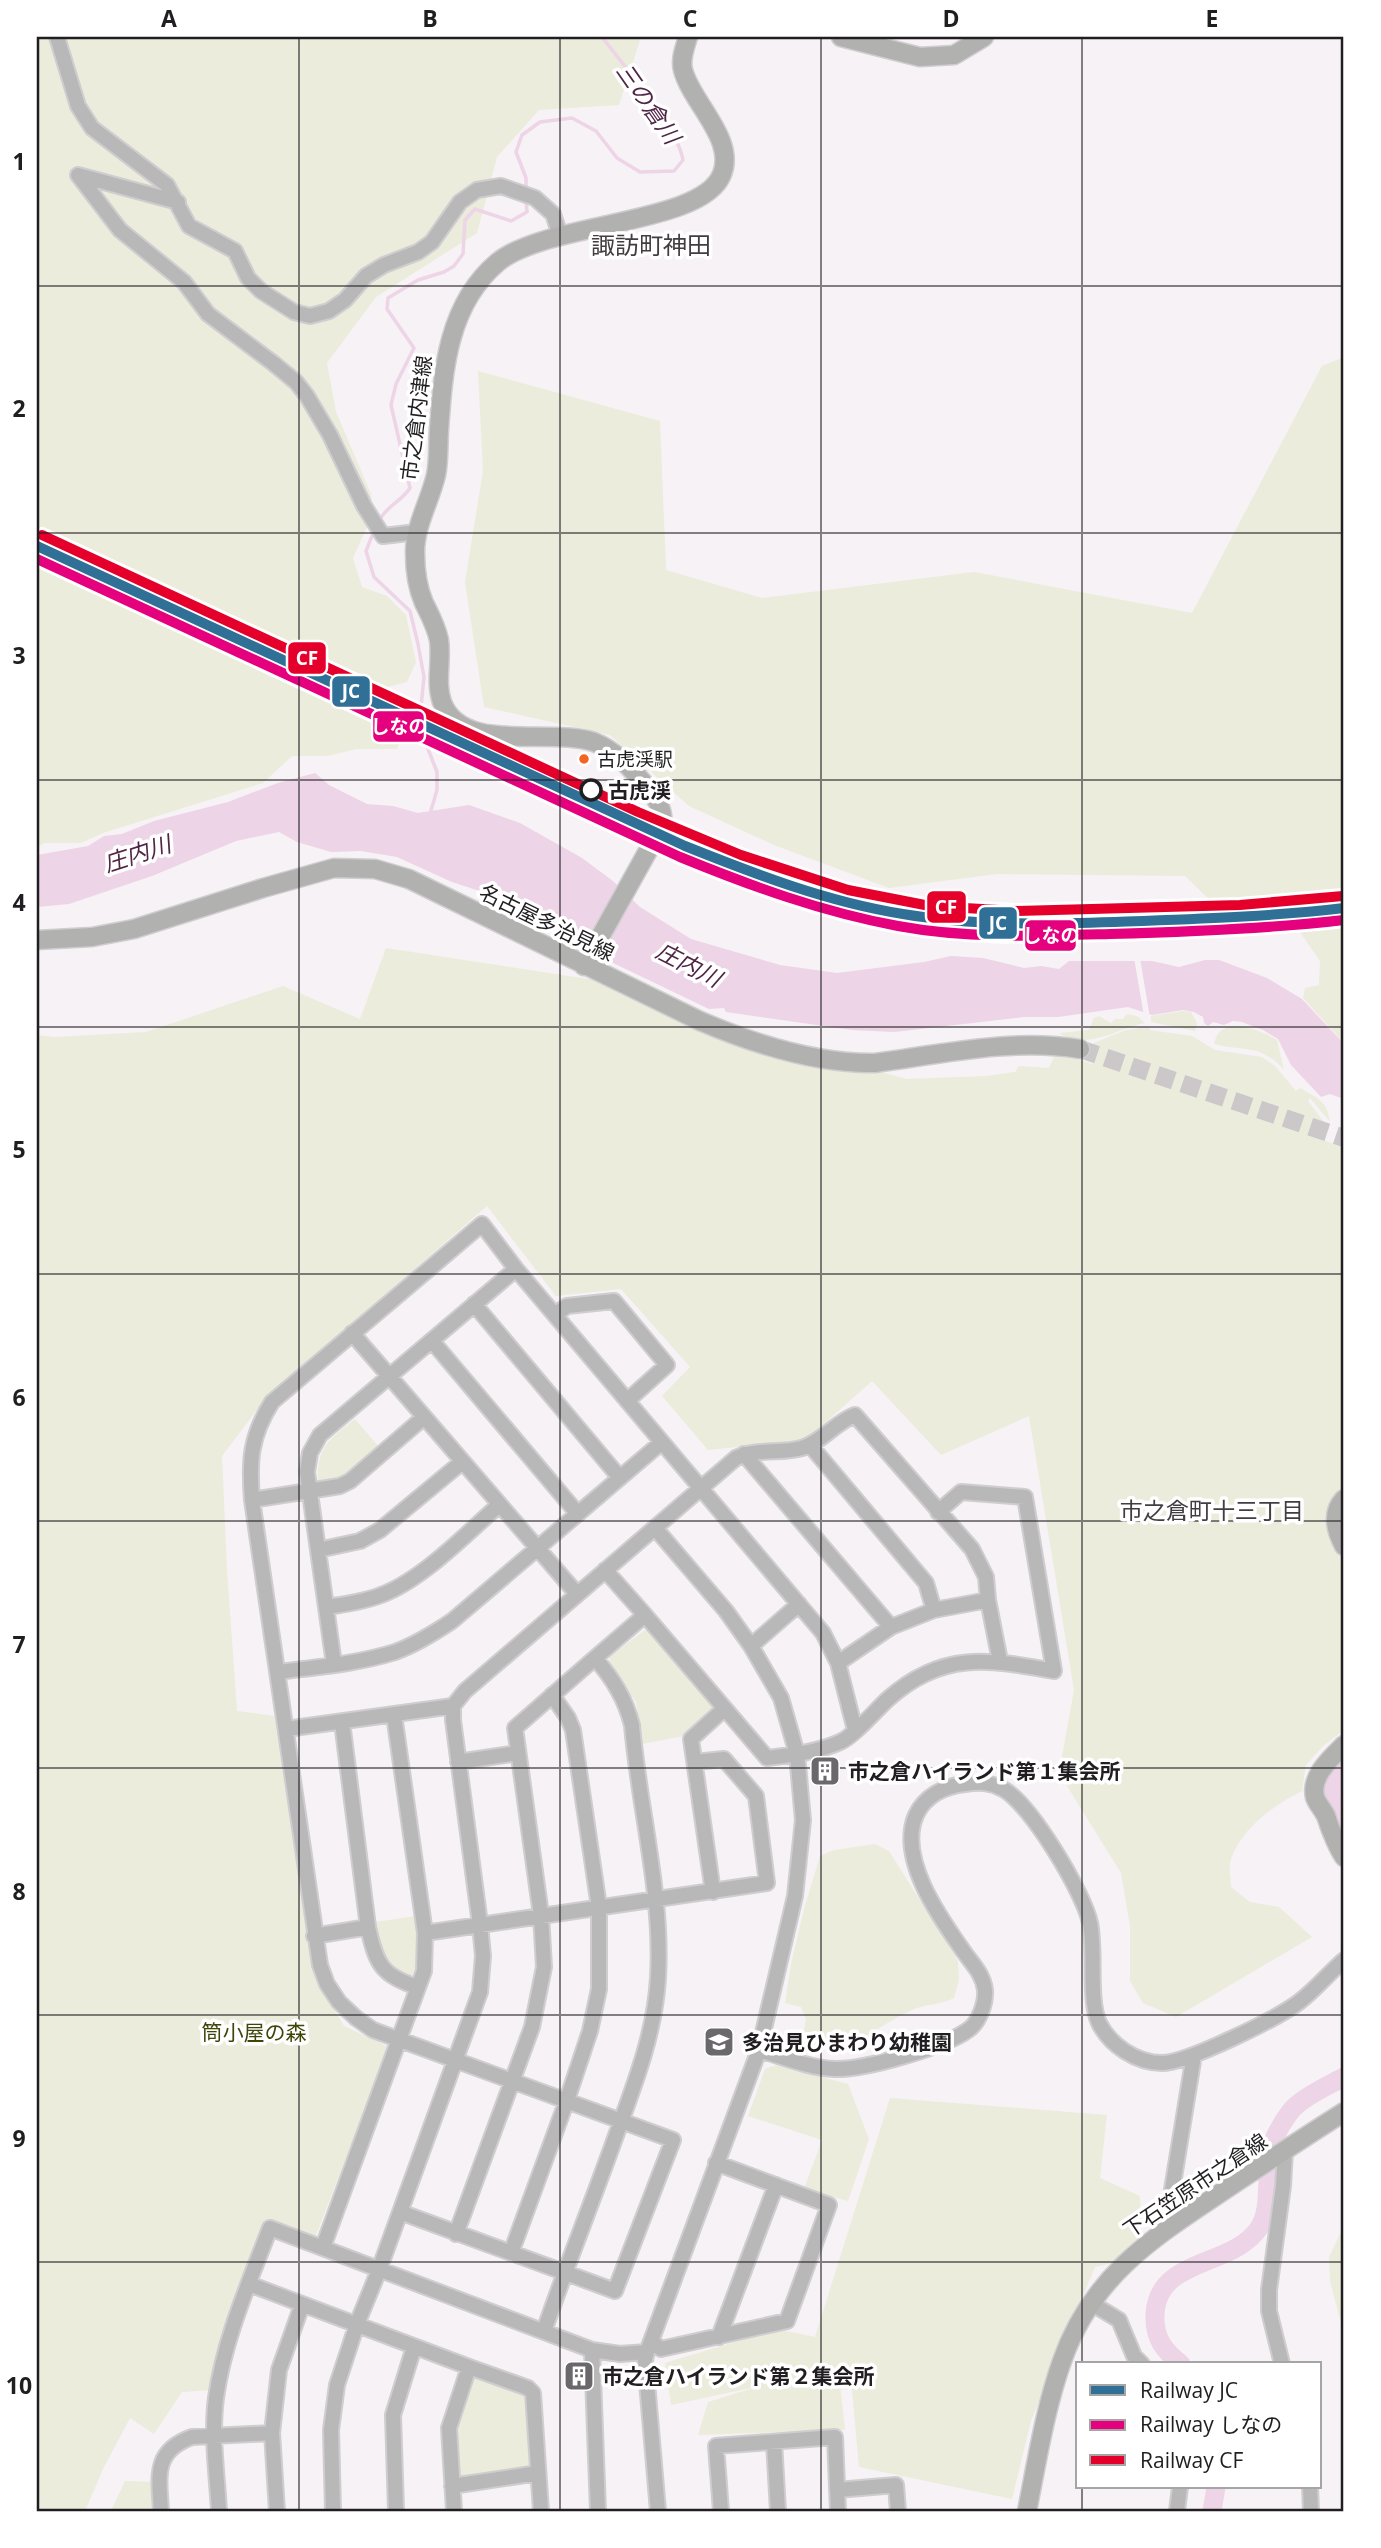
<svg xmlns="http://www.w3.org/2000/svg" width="1381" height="2548" viewBox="0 0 1381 2548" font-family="'Open Sans','Noto Sans JP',sans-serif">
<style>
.green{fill:#ebecdb}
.water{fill:#edd4e6}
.pier{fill:#f7f2f5}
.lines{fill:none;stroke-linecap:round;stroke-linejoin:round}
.stream{stroke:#edd4e6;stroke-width:3.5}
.river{stroke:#edd4e6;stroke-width:19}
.major-tunnel{stroke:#ccc8ca;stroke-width:18;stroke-dasharray:18 9;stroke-linecap:butt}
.minor-casing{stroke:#cfcdcf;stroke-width:18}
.major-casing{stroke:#cfcdcf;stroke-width:21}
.minor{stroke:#b9b8b8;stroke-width:14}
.major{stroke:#b1b1af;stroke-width:18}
.rail-1-casing{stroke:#fff;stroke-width:16}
.rail-2-casing{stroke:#fff;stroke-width:16}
.rail-3-casing{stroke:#fff;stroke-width:16}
.rail-1{stroke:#307097;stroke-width:10}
.rail-2{stroke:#e5007d;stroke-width:10}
.rail-3{stroke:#e4002b;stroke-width:10}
.grid{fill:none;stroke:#201e20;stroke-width:2;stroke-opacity:0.55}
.bus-dot{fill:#f26522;stroke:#fff;stroke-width:2.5}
.stop-dot{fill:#fff;stroke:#201e20;stroke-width:3.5}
.labels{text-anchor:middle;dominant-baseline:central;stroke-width:7;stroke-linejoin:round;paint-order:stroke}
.bus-label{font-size:19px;fill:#201e20;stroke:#fff;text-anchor:start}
.street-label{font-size:21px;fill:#201e20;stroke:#fff}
.stop-label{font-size:21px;font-weight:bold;fill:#201e20;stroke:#fff;text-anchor:start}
.poi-label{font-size:21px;font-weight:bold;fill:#201e20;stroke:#fff;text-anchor:start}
.park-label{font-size:21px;fill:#404608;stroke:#fff}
.water-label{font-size:23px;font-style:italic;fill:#502546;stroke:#fff}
.neighbourhood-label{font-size:23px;fill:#423d40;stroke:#fff}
.quarter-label{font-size:24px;fill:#423d40;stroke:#fff}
.line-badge{stroke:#fff;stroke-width:2.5}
.badge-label{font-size:19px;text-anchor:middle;font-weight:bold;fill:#fff}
.neatline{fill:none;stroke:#201e20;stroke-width:2.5}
.grid-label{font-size:23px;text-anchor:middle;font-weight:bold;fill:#201e20}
</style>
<rect width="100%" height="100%" fill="#f7f2f5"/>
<path class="green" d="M37 37H641L619 105 539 110 497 157 477 233 376 297 327 363 336 412 371 494 374 512 353 558 362 587 387 596 406 615 416 662 407 682 383 688 376 718 400 740 397 749H356L328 756H292L263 783 103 833 81 843H45L37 847Z
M1344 357V1043L1303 998 1305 988 1319 985 1320 961 1277 899 1213 903 1185 876 997 874 889 888 774 845 689 806 610 735 484 707 465 582 483 471 478 371 660 421 666 570 762 598 974 572 1192 613 1322 366Z
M386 948 595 980 670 1016 907 1079 986 1076 1015 1072 1019 1066 1049 1068 1054 1057 1077 1059 1093 1064 1098 1047 1093 1045 1094 1043 1126 1030 1148 1027 1150 1030 1192 1036 1215 1050 1262 1057 1275 1066 1296 1091 1300 1088C1317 1098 1327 1100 1330 1122L1310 1098 1308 1101 1324 1122 1319 1139 1344 1147V1487L1330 1503 1327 1517 1332 1534 1344 1561V1730L1323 1746 1306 1765 1302 1791C1274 1805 1242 1828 1231 1859 1228 1867 1231 1879 1231 1887L1250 1902 1279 1907 1312 1937 1176 2017 1143 2003 1130 1981V1926L1121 1873 1059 1773 1074 1690 1029 1416 941 1455 872 1381 806 1440 708 1450 662 1396 690 1367 621 1289 556 1296 487 1206 266 1398 222 1456 227 1570 237 1711 274 1716 312 1965 319 1985 344 2026 389 2047 315 2238 265 2222 232 2314 212 2390 182 2392 154 2434 130 2418 103 2469 85 2511H37V1035L55 1037 146 1032 283 986 360 1019Z
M1183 1011 1191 1012 1197 1023 1195 1031 1151 1022V1016Z
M1127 1014 1137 1016 1145 1023C1119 1028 1083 1052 1059 1033L1089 1030 1094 1018 1099 1016 1111 1023 1115 1019H1123Z
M1232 1026C1250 1027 1262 1031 1277 1040L1284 1070C1260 1043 1245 1052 1214 1044 1217 1032 1221 1029 1232 1026Z
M355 1419 379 1447 328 1487 318 1480C317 1446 330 1439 355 1419Z
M649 1627 714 1705 712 1712 684 1736 642 1744 636 1702 609 1665 610 1656Z
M875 1844 889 1851 958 1961 959 1979 954 1998C942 2004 930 2004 917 2008 893 2016 853 2050 828 2047 819 2045 810 2041 802 2038L806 2020 801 2007 785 2003 791 1964 804 1909 820 1856 834 1850Z
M417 1916 419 1952 416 1973 406 1977C384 1967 380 1945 375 1922Z
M776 2065 848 2084 869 2139 848 2201 804 2189 822 2140 748 2116 765 2069Z
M890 2098 1107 2115 1100 2178 1140 2196 1141 2233 1124 2260 1095 2267 1031 2421 1012 2499 859 2467 850 2368 795 2380 839 2373 845 2430 698 2435 708 2402 760 2386 671 2405 665 2363 777 2329 815 2337Z
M1344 2226V2334L1330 2281 1329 2257Z
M478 2377 523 2393 530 2403 533 2462 527 2469 462 2478 457 2473 456 2422 472 2379Z
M125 2481 154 2482 156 2511H111Z"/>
<path class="water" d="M315 773 329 785 367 804 393 806 418 813 469 805 520 823 582 858 613 881 640 907 691 939 780 965 837 973 924 962 951 956 983 958 1024 968 1041 966 1059 969 1069 961H1152L1179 967 1205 960H1219L1267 978 1302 999 1344 1044V1099L1330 1094 1321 1097 1291 1065 1278 1039 1263 1030 1242 1022 1233 1021 1224 1025 1213 1022 1208 1026 1204 1023 1203 1017 1194 1012 1183 1010 1152 1015 1128 1007 1058 1017H1024L894 1032 852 1030 726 1012 724 1008 709 1009 611 962 567 934 562 935 500 905 498 897 452 882 397 857 361 851 331 852 297 842 279 832 236 841 152 876 69 904 37 907V855L88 846 104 836 122 834 154 821 228 802 278 783Z"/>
<path class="pier" d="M1134 958H1140L1150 1018 1144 1016Z"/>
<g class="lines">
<path class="stream" d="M526 192V178L516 152 522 135 540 122 572 118 596 131 617 158 640 172 674 171 683 160C678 128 623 65 602 37
M379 521C385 507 402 501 410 488L391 405 396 384 414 348 387 309 388 298 418 280 444 272 454 266 463 254 465 220 475 209 511 221 527 212 526 200
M374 531 366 551 374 577 410 611 418 644 424 677 419 726 437 772V790L430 814"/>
<path class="river" d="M1344 1769 1332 1781 1331 1796 1344 1820
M1181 2364C1164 2351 1154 2338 1155 2315 1157 2257 1232 2268 1259 2228 1268 2214 1267 2197 1268 2181 1268 2173 1267 2163 1269 2154 1271 2141 1287 2112 1298 2104 1311 2093 1329 2085 1344 2077
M1212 2511 1216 2487"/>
<path class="major-tunnel" d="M1080 1049 1344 1138"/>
<g class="minor-casing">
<path id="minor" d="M57 37 78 106 92 128 167 185 189 226 235 251 248 278 261 291 294 312 310 316 329 311 345 300 366 276 384 265 418 252 432 242 460 202 477 190 501 186 535 198 553 214 560 235
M178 202 78 175 120 230 184 282 208 314 273 363 296 382 307 396 330 435 364 506 383 536 417 532
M474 1304 620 1478
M556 1314 567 1306 614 1301 667 1365 627 1401
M352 1333 577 1594
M432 1341 578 1514
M810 1445 926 1583 934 1610
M744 1454 891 1627
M252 1500 340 1486 350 1481 423 1418
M318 1550 360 1541 380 1530 462 1462
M327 1607C346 1604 364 1602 381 1595 422 1580 466 1534 499 1505
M645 1615 767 1758C791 1755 818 1752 840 1742 853 1737 876 1710 888 1699 942 1651 988 1659 1054 1671L1025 1497 961 1492 938 1512
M751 1646 799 1604
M838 1663 891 1627 934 1610 988 1600
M334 1664 307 1472 310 1453 320 1435 516 1269
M278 1672C316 1667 357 1664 395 1652 415 1645 434 1633 452 1621L662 1442
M342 1722 368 1927C376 1963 381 1976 418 1987
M286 1729 453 1706
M458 1762 518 1753
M713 1892 691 1739 724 1709
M425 1933 767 1883 756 1796 724 1759 695 1762
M314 1936 368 1927
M759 2050C783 2057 809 2068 835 2069 864 2070 945 2047 968 2030 979 2023 986 2003 985 1990 983 1974 973 1965 964 1952 940 1918 897 1858 916 1815 925 1796 944 1786 965 1784 979 1782 990 1782 1003 1789 1030 1803 1084 1893 1090 1923 1096 1952 1088 1999 1099 2023 1110 2045 1136 2063 1162 2063 1187 2063 1278 2018 1299 2002 1315 1990 1329 1973 1344 1960
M400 2212 615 2291 673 2140 373 2030 356 2018 339 2002 327 1984 320 1965 252 1500C249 1461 250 1437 272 1402L482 1224 516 1269 823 1633 838 1663 855 1730
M1178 2221 1171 2196 1194 2055
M456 2234 532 2027 544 1967 541 1915 515 1728 595 1658
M323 2247 424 1971 425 1933 394 1715
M511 2253 567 2100 590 2031 599 1989V1907L573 1730 568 1718 552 1695
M249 2284 469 2367
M1091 2303 1119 2320 1134 2356 1142 2364
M544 2331C568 2262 595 2195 619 2127 637 2078 655 2030 658 1978 663 1894 639 1809 632 1725 625 1698 613 1679 595 1658L645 1615 605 1570
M719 2337 776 2185
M651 2341 661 2349 787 2321 829 2205 716 2163
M592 2350 598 2511
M647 2352 645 2359 658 2511
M1282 2364 1269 2311V2290L1283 2186 1285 2151
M272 2433 279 2370 302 2305
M774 2442 778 2511
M452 2486 538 2473
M1310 2487 1311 2511
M837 2490 896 2485 898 2511
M161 2511C159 2476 153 2451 192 2437L272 2433 277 2511
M219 2511C217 2474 211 2435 216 2398 224 2339 249 2283 270 2228L592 2350 620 2354 647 2352 759 2050 795 1896 803 1820 797 1754 781 1698 751 1646 726 1611 655 1528
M333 2511 331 2430 337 2385 357 2324 379 2270 480 1992 483 1956 480 1924 453 1720V1706L465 1691 736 1458C757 1448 781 1454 802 1448 823 1441 836 1422 855 1415L972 1549 986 1577 988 1600 1000 1661
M396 2511 393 2415 414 2347
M454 2511 449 2428 469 2367 528 2388 533 2393 541 2511
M721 2511 716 2446 835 2437 838 2511
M1177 2511 1180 2487"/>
</g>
<g class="major-casing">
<path id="major" d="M841 37 920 57 954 55 984 37
M662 826C665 808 654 795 642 781 628 765 614 750 594 742 551 727 461 755 442 702 435 682 442 661 439 640 436 626 430 615 424 603 417 587 415 570 415 552 415 525 430 501 436 475 439 461 438 444 439 430 443 369 448 304 498 262 547 222 703 225 722 174 736 139 691 102 683 70 680 59 685 47 688 37
M37 940 92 937 134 929 263 888 334 868 375 869 409 879 700 1021C754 1044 815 1064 875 1063 942 1054 1012 1038 1080 1049
M584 966 649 849
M1344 1499C1331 1513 1336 1531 1344 1546
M1344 1745C1331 1758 1310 1776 1315 1797 1317 1804 1323 1809 1326 1816 1331 1831 1336 1845 1344 1857
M1027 2511C1037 2461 1045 2409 1062 2361 1093 2272 1159 2234 1232 2185 1270 2160 1306 2136 1344 2112"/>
</g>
<use href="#minor" class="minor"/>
<use href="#major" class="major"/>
<g class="rail-1-casing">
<path id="rail-1" d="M37 546 685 846C755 874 827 902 903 914 973 926 1044 924 1115 922 1192 919 1268 917 1344 908"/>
</g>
<g class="rail-2-casing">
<path id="rail-2" d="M37 559 680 857C751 886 822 912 898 926 968 939 1040 936 1110 934 1188 932 1267 929 1344 920"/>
</g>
<g class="rail-3-casing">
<path id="rail-3" d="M42 535 638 812 741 855 848 890 930 906 1017 911 1240 905 1343 896"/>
</g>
<use href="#rail-1" class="rail-1"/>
<use href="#rail-2" class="rail-2"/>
<use href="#rail-3" class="rail-3"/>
</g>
<path class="grid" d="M299 37V2511M560 37V2511M821 37V2511M1082 37V2364M37 286H1344M37 533H1344M37 780H1344M37 1027H1344M37 1274H1344M37 1521H1344M37 1768H1344M37 2015H1344M37 2262H1344M1082 2487V2511"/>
<defs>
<g id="building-square" transform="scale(1.575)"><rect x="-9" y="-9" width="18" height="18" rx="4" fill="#6b686b" stroke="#fff"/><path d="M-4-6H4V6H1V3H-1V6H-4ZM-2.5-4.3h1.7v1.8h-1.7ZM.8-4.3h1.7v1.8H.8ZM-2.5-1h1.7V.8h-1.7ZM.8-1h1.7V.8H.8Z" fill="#fff"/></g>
<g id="school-square" transform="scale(1.575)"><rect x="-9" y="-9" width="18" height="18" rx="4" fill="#6b686b" stroke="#fff"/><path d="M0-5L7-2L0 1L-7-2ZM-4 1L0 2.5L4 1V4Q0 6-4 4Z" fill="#fff"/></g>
</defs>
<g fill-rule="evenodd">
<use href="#building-square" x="825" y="1771"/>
<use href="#school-square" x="719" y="2042"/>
<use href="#building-square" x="579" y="2376"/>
</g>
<circle class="bus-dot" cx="584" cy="759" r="6"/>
<circle class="stop-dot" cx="591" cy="790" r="10"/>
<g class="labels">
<g class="bus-label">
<text x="597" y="759">古虎渓駅</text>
</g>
<g class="street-label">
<text transform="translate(416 418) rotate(-83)">市之倉内津線</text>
<text transform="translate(547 922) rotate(26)">名古屋多治見線</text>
<text transform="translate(1195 2185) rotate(-34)">下石笠原市之倉線</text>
</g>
<g class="stop-label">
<text x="608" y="790">古虎渓</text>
</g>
<g class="poi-label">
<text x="848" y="1771">市之倉ハイランド第１集会所</text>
<text x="742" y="2042">多治見ひまわり幼稚園</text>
<text x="602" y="2376">市之倉ハイランド第２集会所</text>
</g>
<g class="park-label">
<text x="254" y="2032">筒小屋の森</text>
</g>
<g class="water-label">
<text transform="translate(649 103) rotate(55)">三の倉川</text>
<text transform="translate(137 853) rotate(-18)">庄内川</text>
<text transform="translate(689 964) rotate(27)">庄内川</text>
</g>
<g class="neighbourhood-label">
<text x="1212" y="1510">市之倉町十三丁目</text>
</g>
<g class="quarter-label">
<text x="651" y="244">諏訪町神田</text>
</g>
</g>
<g class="line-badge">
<rect x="287" y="641" width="40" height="34" rx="7" fill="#e4002b"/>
<rect x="331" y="675" width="40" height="33" rx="7" fill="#307097"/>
<rect x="372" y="710" width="53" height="33" rx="7" fill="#e5007d"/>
<rect x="926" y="890" width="41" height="34" rx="7" fill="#e4002b"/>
<rect x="978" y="906" width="40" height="34" rx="7" fill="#307097"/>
<rect x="1024" y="919" width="53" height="33" rx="7" fill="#e5007d"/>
</g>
<g class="badge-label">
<text x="307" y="665">CF</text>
<text x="351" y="698">JC</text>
<text x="399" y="733">しなの</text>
<text x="946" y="914">CF</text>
<text x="998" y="930">JC</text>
<text x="1051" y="942">しなの</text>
</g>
<rect width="1381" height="2548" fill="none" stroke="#ffffff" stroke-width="77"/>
<rect x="1076" y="2362" width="245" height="126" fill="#ffffff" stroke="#a6a5a6" stroke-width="2"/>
<rect x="1090" y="2385" width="35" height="10" fill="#307097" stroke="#a6a5a6" stroke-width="2"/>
<text x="1140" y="2398" font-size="21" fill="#201e20">Railway JC</text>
<rect x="1090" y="2420" width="35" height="10" fill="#e5007d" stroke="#a6a5a6" stroke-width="2"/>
<text x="1140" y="2432" font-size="21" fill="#201e20">Railway しなの</text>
<rect x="1090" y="2455" width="35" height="10" fill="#e4002b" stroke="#a6a5a6" stroke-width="2"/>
<text x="1140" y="2468" font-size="21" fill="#201e20">Railway CF</text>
<rect x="38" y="38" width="1304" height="2472" class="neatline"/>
<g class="grid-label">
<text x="169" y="27">A</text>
<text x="430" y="27">B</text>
<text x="690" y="27">C</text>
<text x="951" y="27">D</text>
<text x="1212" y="27">E</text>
<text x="19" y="170">1</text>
<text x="19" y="417">2</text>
<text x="19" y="664">3</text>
<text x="19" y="911">4</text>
<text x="19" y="1158">5</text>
<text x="19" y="1406">6</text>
<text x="19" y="1653">7</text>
<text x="19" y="1900">8</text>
<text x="19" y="2147">9</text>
<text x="19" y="2394">10</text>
</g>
</svg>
